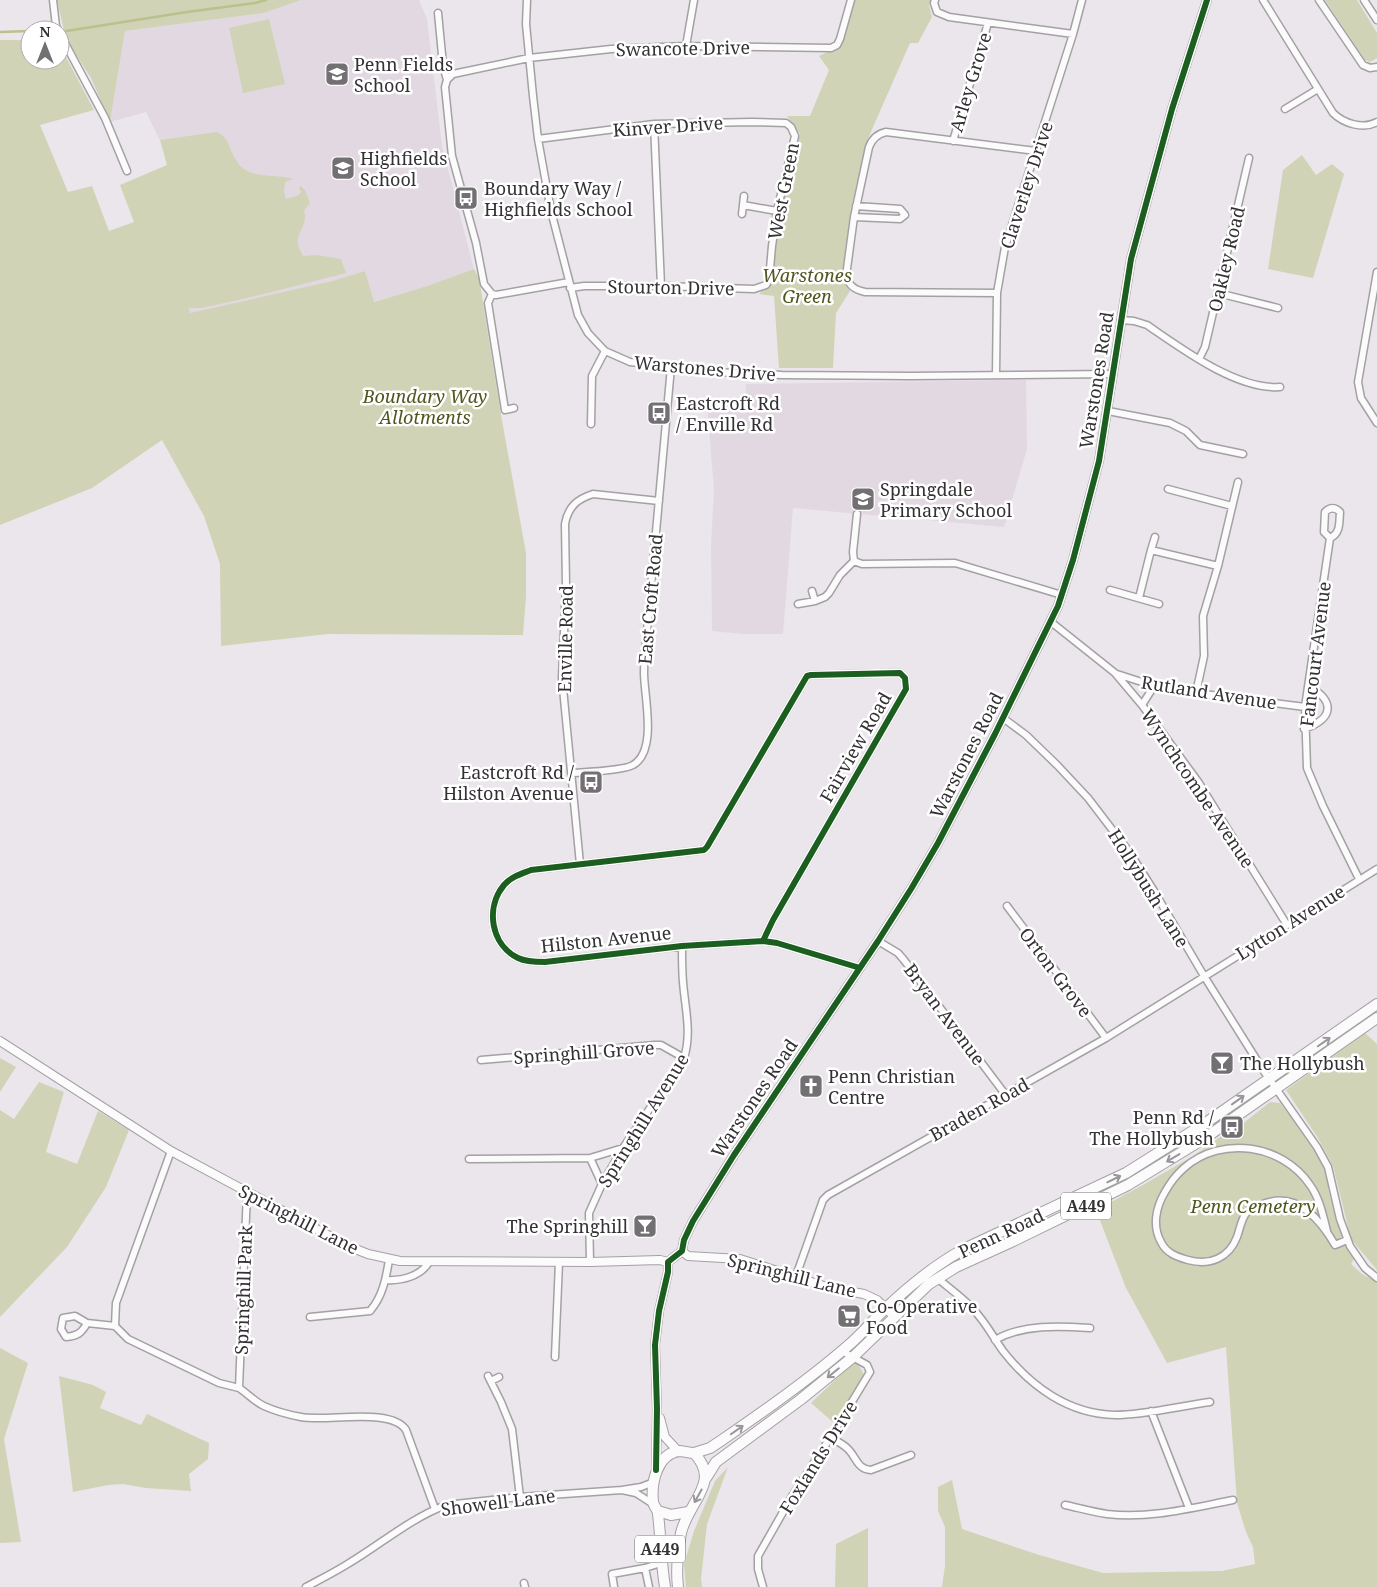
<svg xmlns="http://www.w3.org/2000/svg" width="1377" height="1587" viewBox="0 0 1377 1587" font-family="'Noto Serif',serif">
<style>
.built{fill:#e2d8e2}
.green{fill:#d0d3b6}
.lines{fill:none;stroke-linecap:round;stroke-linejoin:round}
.stream{stroke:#bbc18c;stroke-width:2.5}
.minor-casing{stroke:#a4a0a4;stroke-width:9}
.tertiary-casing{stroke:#a4a0a4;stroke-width:10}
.trunk-casing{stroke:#a4a0a4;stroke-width:12}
.minor{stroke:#fcfbfc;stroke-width:6}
.tertiary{stroke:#fcfbfc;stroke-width:8}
.trunk{stroke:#fcfbfc;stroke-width:10}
.cycleway-casing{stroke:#fff;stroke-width:9}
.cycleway{stroke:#1b5e20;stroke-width:6}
.oneway{stroke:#989698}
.labels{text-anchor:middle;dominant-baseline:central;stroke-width:5;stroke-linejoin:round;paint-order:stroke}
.shield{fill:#fff;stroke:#706f70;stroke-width:1}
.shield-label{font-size:16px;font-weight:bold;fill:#333133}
.street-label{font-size:18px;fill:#333133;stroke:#fff}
.poi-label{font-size:18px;fill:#333133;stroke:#fff;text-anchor:start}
.park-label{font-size:18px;font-style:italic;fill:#50571e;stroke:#fff}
</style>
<rect width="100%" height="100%" fill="#ebe6eb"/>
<path class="built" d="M301 0H419L427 19 442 146 474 269 427 286 373 302 365 271 332 281 174 317 171 163 146 112 110 122 125 31 264 13Z
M1026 380 1027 449 1004 527 793 508 783 634H743L712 631 711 545 714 490 707 404 745 405 746 384Z"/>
<path class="green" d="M57 0H301L264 13 125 31 110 122 91 78 66 39Z
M852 0H931L929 5 932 17 918 43H910L866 143 851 209 842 279 850 291 836 313 833 368H779L774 296 759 294 772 282 780 213 800 134 787 116H810L829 70 819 56 840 46 848 23Z
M1325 0H1357L1377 33V58L1370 62 1365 60Z
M269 19 285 84 243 93 229 28Z
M0 40H30V60H60V46L94 110 40 125 68 192 92 186 109 231 134 222 120 185 167 165 160 140 217 132C231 140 228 147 236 160 248 181 274 173 293 179L285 182 284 192 286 199 299 195 301 192 299 188 301 186 305 190 310 203 304 211C309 223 296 232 298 244 299 248 301 252 303 256L317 255 341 259 346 273 260 295 202 308H190L188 305 190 313 332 281 365 271 374 302 427 286 474 269 479 278 501 415 526 553V596L523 635 328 634 221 646 220 564 204 516 162 440 92 488 0 525Z
M1302 155 1316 175 1332 164 1344 174 1313 278 1268 269 1283 170Z
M1365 1033 1377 1044V1270L1351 1239 1333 1166 1318 1138 1286 1090Z
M0 1058 16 1067 0 1092Z
M39 1082 64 1092 46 1152 77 1164 98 1111 129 1130 106 1187 67 1247 0 1317V1110L14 1119Z
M1270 1102 1280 1103C1295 1123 1315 1143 1325 1166 1329 1175 1327 1184 1329 1192 1334 1215 1345 1236 1355 1257L1351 1264 1362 1274 1377 1282V1587H942L945 1566V1527L938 1511V1487L952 1480 962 1529 1036 1554 1103 1573 1222 1571 1255 1564 1253 1547 1246 1532 1237 1503 1226 1347 1167 1363 1126 1288 1096 1210 1143 1185 1193 1156 1220 1137 1236 1129Z
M0 1348 28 1363 4 1439 21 1542 0 1543Z
M856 1360 864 1375 834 1423 811 1403Z
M59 1376 93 1385 106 1392 100 1408 141 1425 147 1414 209 1443 208 1459 189 1474 191 1491 146 1488 123 1484 108 1485 73 1492Z
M728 1467 707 1524 701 1579 702 1587H686L684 1564 694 1531 715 1481Z
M868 1528V1587H835L836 1544Z"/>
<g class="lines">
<path class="stream" d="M0 32 30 31
M60 32 187 12 255 3 266 0"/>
<g class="minor-casing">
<path id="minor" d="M53 0 56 26 58 30
M527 0 526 24 533 96 538 139 551 211 578 315 588 333 605 351 630 362 730 373 782 375 911 376 1113 374
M935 0 934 3 937 12 949 17 1073 34
M1263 0 1333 113C1343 123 1363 130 1377 122
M1319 0 1363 65 1370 68 1377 67
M1364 0 1377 20
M438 13 443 65 447 80
M60 34 105 118 127 171
M686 46 694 0
M447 80 453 74 529 58 611 49 686 46 831 48 837 45 840 39 851 0
M447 80 445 87 452 156 476 243 484 284 492 294
M1285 109 1318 89
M654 124 661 286
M538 139 654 124 752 122 786 123 791 127 795 136 777 211 772 246 769 280 766 285 754 289 661 286H584L570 288
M953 141 988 23
M743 205 777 211
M742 214 744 196
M854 217 900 219 905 215 900 209 856 206
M1377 272 1358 382 1361 398 1377 423
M997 293 865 292C855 290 849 286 846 276L854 217 869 147C872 139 877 134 886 132L1036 151
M1218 293 1278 308
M492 294 488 303 505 410 514 408
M492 294 496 295 569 282
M1121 320 1134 321 1147 325C1182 349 1237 390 1280 387
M1199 359 1205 347 1249 158
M996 375 997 293 1005 247 1073 34 1082 0
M1108 411 1170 423 1186 431 1200 445 1243 454
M591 424 592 376 605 351
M1168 489 1232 506
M857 514 853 552 854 561 862 564 955 563 1062 595
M1330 538 1324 532 1325 512C1330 507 1335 507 1340 512 1339 522 1341 533 1330 538L1305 707 1307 768 1323 806 1359 879
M1151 550 1155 537
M1110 590 1159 604
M812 591 815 601
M1139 598 1151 550 1218 566
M798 604 815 601 825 597 829 593 840 575 854 561
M1051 622 1115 673 1142 705 1199 783 1287 925
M1117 674 1154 686 1196 693 1305 707
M1196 693 1204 656 1203 616 1218 566 1238 482
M1142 705 1154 686
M1003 718 1026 735 1057 765 1088 798 1130 853 1154 891 1204 976 1263 1070 1317 1147 1328 1167 1340 1219 1350 1246 1365 1268 1377 1278
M1304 729C1333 719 1336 702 1309 686
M572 773C585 772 623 771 633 765 658 751 644 696 644 673 644 662 645 652 646 642L671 367
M580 864 562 678 566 585 565 524C568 507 577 499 593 494L659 501
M1007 906 1106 1038
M763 941 773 920 906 689 905 678 900 673 811 675 807 676 707 847 704 850 531 870C521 874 511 877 504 885 485 908 491 945 518 958 526 962 536 962 545 962L682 946 763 941 777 943 860 968
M878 941 898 953 904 960 1005 1094
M481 1060 655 1045H661L684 1058
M171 1151 116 1303 115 1326 128 1339 219 1383 239 1388 247 1192
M469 1159 590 1158
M602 1184 590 1158 623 1148
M1327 1231C1323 1216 1320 1199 1310 1185 1282 1144 1222 1135 1184 1168 1176 1175 1170 1183 1165 1192 1156 1207 1152 1226 1161 1242 1166 1253 1177 1257 1188 1260 1210 1266 1229 1258 1237 1237 1240 1229 1241 1219 1247 1212 1251 1208 1258 1206 1263 1204 1296 1191 1320 1219 1335 1245L1347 1240
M590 1262 589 1213 602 1184 623 1148 684 1058C692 1033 685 1008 683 982 682 971 682 958 682 946
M796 1276 823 1200 828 1195 1106 1038 1377 869
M937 1278C949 1288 962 1297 972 1308 985 1321 993 1337 1003 1351 1031 1387 1069 1414 1115 1415 1144 1415 1180 1406 1210 1402
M386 1280C402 1281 421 1276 429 1262
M310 1317 370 1311C383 1296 386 1278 389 1260
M87 1323C82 1333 77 1336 66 1337L61 1329 63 1318 75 1316 87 1323 115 1326
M995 1340C1023 1324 1059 1326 1090 1328
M555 1357 559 1262
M488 1376 501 1402 512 1429 520 1497
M491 1381 499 1377
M239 1388C247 1393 255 1402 264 1406 275 1411 290 1415 301 1417 327 1422 391 1407 406 1430L435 1509
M1151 1411 1189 1508
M830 1438C837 1441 843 1444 848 1449 857 1458 857 1469 871 1470L911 1455
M653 1504 636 1493 622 1490 641 1487 654 1482
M1065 1505C1079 1508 1093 1512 1107 1514 1150 1519 1191 1508 1233 1500
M524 1583 525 1587
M306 1587C319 1580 333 1573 346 1565 380 1545 409 1519 446 1505L520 1497 622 1490
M614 1587 612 1574 645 1568
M649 1587 645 1568 661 1563
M763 1587 758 1569V1556L791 1498 830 1438 870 1372 867 1365 842 1351"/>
</g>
<g class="tertiary-casing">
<path id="tertiary" d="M0 1041 171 1151 348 1246 368 1254 400 1261 590 1262 660 1260 668 1262
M682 1251 688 1256 740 1259 830 1288 864 1294 877 1300 895 1317
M660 1418 665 1437 678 1451
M656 1470 657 1409 655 1345 659 1311 668 1272V1262L682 1251 684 1240 693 1221 734 1155 878 941 911 889 938 843 995 734 1058 606 1073 560 1099 461 1131 259 1172 109 1207 0"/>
</g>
<g class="trunk-casing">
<path id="trunk" d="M694 1453 710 1448 722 1440C766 1410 810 1379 850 1344 863 1333 873 1320 885 1309 909 1286 935 1265 964 1249L1126 1173 1207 1122 1377 1004
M706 1478 716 1462 800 1400 853 1357 929 1284 956 1267 1009 1243 1128 1185 1205 1138 1377 1018
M658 1511 671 1515 688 1512
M665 1587C661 1563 661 1539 658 1514 658 1509 653 1506 653 1501 651 1483 657 1454 679 1451 683 1451 689 1453 694 1453 722 1482 688 1502 681 1533 678 1550 676 1570 678 1587"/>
</g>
<use href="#minor" class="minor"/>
<use href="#tertiary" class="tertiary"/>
<use href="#trunk" class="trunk"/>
<g class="cycleway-casing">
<path id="cycleway" d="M763 941 773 920 906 689 905 678 900 673 811 675 807 676 707 847 704 850 531 870C521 874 511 877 504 885 485 908 491 945 518 958 526 962 536 962 545 962L682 946 763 941 777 943 860 968
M656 1470 657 1409 655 1345 659 1311 668 1272V1262L682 1251 684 1240 693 1221 734 1155 878 941 911 889 938 843 995 734 1058 606 1073 560 1099 461 1131 259 1172 109 1207 0"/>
</g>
<use href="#cycleway" class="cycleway"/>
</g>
<defs><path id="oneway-shaft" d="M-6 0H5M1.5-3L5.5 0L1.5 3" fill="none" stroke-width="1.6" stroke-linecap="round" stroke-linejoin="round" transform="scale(1.25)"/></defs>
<g class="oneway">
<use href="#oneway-shaft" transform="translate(1324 1042) rotate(-35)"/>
<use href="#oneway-shaft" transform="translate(1238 1100) rotate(-36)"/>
<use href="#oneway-shaft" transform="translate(1173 1158) rotate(149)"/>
<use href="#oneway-shaft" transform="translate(1114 1179) rotate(-26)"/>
<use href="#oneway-shaft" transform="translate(833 1373) rotate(141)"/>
<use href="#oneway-shaft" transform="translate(737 1430) rotate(-35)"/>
<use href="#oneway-shaft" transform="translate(698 1496) rotate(119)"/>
</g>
<defs>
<g id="school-square" transform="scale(1.25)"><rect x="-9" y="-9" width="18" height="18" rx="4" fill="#737073" stroke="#fff"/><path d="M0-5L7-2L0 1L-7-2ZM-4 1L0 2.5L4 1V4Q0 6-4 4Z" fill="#fff"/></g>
<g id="bus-square" transform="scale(1.25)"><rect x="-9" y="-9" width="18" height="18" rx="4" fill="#737073" stroke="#fff"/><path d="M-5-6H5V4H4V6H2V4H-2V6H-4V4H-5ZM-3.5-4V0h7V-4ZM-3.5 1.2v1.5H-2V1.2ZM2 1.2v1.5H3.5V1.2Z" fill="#fff"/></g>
<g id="bar-square" transform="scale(1.25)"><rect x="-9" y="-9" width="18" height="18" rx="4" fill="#737073" stroke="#fff"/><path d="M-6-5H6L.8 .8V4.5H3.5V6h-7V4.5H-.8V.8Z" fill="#fff"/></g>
<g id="church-square" transform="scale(1.25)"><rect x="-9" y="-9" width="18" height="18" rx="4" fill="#737073" stroke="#fff"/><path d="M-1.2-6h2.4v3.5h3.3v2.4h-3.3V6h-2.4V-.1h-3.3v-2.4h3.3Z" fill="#fff"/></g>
<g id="supermarket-square" transform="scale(1.25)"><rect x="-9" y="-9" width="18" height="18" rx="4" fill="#737073" stroke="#fff"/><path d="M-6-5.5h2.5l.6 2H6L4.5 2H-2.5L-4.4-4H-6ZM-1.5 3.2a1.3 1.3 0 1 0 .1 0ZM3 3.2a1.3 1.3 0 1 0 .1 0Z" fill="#fff"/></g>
</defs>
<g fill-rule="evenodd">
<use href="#school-square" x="337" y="74"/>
<use href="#school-square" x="343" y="168"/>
<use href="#bus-square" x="466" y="198"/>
<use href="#bus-square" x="659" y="413"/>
<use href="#school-square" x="863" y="499"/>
<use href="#bus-square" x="591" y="782"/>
<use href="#bar-square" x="1222" y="1063"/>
<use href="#church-square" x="811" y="1086"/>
<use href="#bus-square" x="1232" y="1127"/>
<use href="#bar-square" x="645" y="1226"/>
<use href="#supermarket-square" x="849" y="1316"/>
</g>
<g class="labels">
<g class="shield">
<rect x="1061" y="1192.5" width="50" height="27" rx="4"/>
<rect x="635" y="1535.5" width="50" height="27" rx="4"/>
</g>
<g class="shield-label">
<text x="1086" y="1206">A449</text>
<text x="660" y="1549">A449</text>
</g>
<g class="street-label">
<text transform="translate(683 48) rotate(-1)">Swancote Drive</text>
<text transform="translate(970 82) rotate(-73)">Arley Grove</text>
<text transform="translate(668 126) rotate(-4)">Kinver Drive</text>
<text transform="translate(1026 185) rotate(-72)">Claverley Drive</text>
<text transform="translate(783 191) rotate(-79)">West Green</text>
<text transform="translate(1226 259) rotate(-77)">Oakley Road</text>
<text transform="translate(671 287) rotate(1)">Stourton Drive</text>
<text transform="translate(705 368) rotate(5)">Warstones Drive</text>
<text transform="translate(1096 380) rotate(-81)">Warstones Road</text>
<text transform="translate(650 599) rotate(-85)">East Croft Road</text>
<text transform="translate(565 639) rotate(-89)">Enville Road</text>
<text transform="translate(1315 654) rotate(-83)">Fancourt Avenue</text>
<text transform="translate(1209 692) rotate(9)">Rutland Avenue</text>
<text transform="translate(855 747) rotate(-60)">Fairview Road</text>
<text transform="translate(966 755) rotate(-63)">Warstones Road</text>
<text transform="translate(1198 788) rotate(56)">Wynchcombe Avenue</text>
<text transform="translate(1149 888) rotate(58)">Hollybush Lane</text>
<text transform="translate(1290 922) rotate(-32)">Lytton Avenue</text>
<text transform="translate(606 939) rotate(-6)">Hilston Avenue</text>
<text transform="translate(1056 972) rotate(53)">Orton Grove</text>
<text transform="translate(945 1014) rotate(53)">Bryan Avenue</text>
<text transform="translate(584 1052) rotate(-4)">Springhill Grove</text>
<text transform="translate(754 1098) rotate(-56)">Warstones Road</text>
<text transform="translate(979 1109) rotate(-29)">Braden Road</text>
<text transform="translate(643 1120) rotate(-58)">Springhill Avenue</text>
<text transform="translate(299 1219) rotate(27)">Springhill Lane</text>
<text transform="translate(1001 1233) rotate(-25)">Penn Road</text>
<text transform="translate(792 1275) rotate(14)">Springhill Lane</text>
<text transform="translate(243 1290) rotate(-88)">Springhill Park</text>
<text transform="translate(818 1457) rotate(-58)">Foxlands Drive</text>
<text transform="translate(498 1502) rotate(-7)">Showell Lane</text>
</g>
<g class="poi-label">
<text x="354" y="64">Penn Fields<tspan x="354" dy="21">School</tspan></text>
<text x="360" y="158">Highfields<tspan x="360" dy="21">School</tspan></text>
<text x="484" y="188">Boundary Way /<tspan x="484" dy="21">Highfields School</tspan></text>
<text x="676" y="403">Eastcroft Rd<tspan x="676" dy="21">/ Enville Rd</tspan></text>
<text x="880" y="489">Springdale<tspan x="880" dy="21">Primary School</tspan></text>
<text x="574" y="772" text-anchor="end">Eastcroft Rd /<tspan x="574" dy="21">Hilston Avenue</tspan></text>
<text x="1240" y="1063">The Hollybush</text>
<text x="828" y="1076">Penn Christian<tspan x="828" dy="21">Centre</tspan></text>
<text x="1214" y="1117" text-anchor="end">Penn Rd /<tspan x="1214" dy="21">The Hollybush</tspan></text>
<text x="628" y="1226" text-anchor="end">The Springhill</text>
<text x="866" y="1306">Co-Operative<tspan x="866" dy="21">Food</tspan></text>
</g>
<g class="park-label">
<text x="807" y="275">Warstones<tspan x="807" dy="21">Green</tspan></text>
<text x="425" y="396">Boundary Way<tspan x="425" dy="21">Allotments</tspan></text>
<text x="1253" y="1206">Penn Cemetery</text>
</g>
</g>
<g transform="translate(45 45)"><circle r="24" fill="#ffffff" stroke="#adadad"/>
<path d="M0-4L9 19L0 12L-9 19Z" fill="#737073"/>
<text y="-8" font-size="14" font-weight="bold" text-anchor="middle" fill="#333133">N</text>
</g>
</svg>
